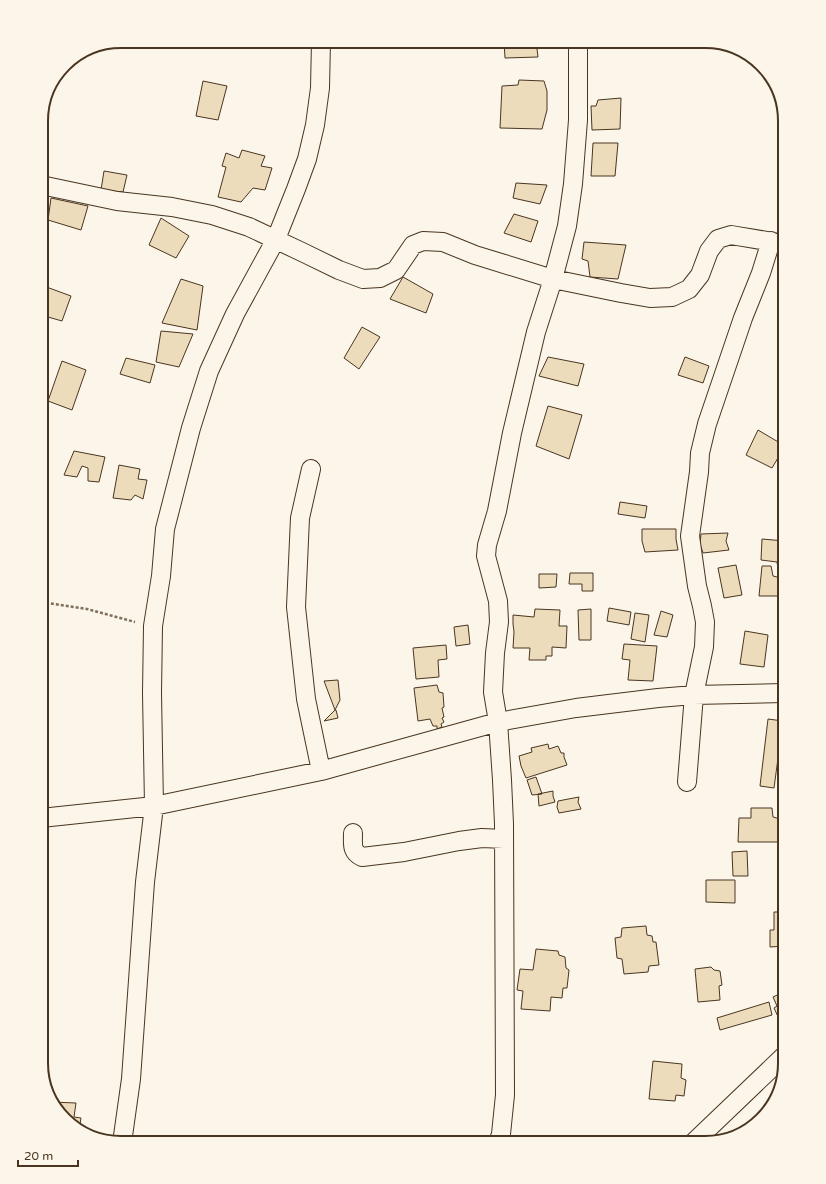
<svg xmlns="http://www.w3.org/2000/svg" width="826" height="1184" viewBox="0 0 826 1184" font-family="'Varela Round',sans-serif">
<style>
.building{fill:#ecdcbc;stroke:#4a3520}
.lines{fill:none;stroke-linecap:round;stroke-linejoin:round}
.street-casing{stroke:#4a3520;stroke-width:20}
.path{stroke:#7f6f5c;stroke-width:2.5;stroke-dasharray:3 2;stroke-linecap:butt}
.street{stroke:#fbf6e9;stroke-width:18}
.rim{fill:none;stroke:#4a3520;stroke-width:2}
</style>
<rect width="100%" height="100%" fill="#fbf6e9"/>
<path class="building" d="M440 41H456L457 46H440Z
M504 41H544L545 46 537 49 538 57 505 58Z
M519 80 544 81 547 91V110L542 129 500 128 502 86 518 85Z
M203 81 227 86 218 120 196 116Z
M621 98 620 129 592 130 591 106H596L598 100Z
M593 143H618L615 176H591Z
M242 150 265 156 261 166 272 168 265 190 253 188 241 202 218 197 226 167 222 166 226 153 239 158Z
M104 171 127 175 123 192 101 190Z
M516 183 547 185 540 204 513 198Z
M51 198 88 206 81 230 48 220Z
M514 214 538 221 531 242 504 233Z
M161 218 189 236 176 258 149 245Z
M584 242 626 245 618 279 590 277 588 261 582 259Z
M403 277 433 294 426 313 390 299Z
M181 279 203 286 197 330 162 323Z
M41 285 71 296 62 321 41 315Z
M362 327 380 337 359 369 344 358Z
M161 331 193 334 179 367 156 362Z
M548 357 584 364 578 386 539 376Z
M685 357 709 366 703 383 678 375Z
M126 358 155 365 150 383 120 374Z
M62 361 86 370 72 410 48 401Z
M548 406 582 415 569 459 536 446Z
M758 430 785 446 772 468 746 455Z
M74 451 105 457 99 482 88 481V468L82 466 77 477 64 475Z
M119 465 140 469 138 479 147 480 143 499 135 495 131 500 113 498Z
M620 502 647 506 645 518 618 514Z
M642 529H676V539L678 550 645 552 642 541Z
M728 533 726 541 729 550 703 553 700 544 701 534Z
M762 539 785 541 784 569H778L777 562 761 560Z
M736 565 742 595 724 598 718 568Z
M762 566H771L773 576 781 578 782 571 785 570V596H759Z
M570 573H593V591H582V584H569Z
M539 574H557L556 587 539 588Z
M609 608 631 612 629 625 607 621Z
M535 609 560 610 559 626H567L566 648 552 647V656H546V660H529L530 648H513L514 632 513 624V615L534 617Z
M591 609V640H579L578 610Z
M661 611 673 615 667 637 654 635Z
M635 613 649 615 645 642 631 639Z
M468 625 470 644 456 646 454 627Z
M745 631 768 635 764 667 740 664Z
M624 644 657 646 653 681 628 680 630 660 622 659Z
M446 645 447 659 438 660 439 677 416 679 413 648Z
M338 680 340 700 335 710 324 681Z
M437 685 439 692 443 693 444 707 442 708 444 717 442 718 444 722 441 724 442 727 437 729V726H433L430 719 418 721 414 688Z
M335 710H336L338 718 324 721Z
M768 719 783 721 774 788 760 786Z
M548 744 549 749 558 746 561 753H564V757L567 765 526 778 521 766 519 756 532 752 531 748Z
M536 777 542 794 532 795 527 780Z
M553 791V796L555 802 539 806 538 794Z
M579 797 578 802 581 809 559 813 557 807 558 801Z
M751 808H772L773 817 784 820 783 842H738L739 818H751Z
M747 851 748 876H733L732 852Z
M706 880H735V903L706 902Z
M774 912H785V946L770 947V930H774Z
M646 926 647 935 652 936 653 942H656L659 965 649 966 648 972 624 974 622 959 617 958 615 938 621 937 622 928Z
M536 949 558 951 559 955 565 957 566 968 569 970 567 988H563L562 998 551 997 550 1011 521 1009 523 991 517 990 520 969 533 970Z
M711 967 714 970 720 971 722 985 719 986 720 1000 698 1002 695 969Z
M785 983V1019L780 1021 774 1008 777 1006 773 997 784 992 780 986Z
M769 1002 772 1015 720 1030 717 1018Z
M653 1061 682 1064 681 1078 686 1080 684 1096 676 1095 675 1101 649 1099Z
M51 1102 76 1103 74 1117 81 1118 79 1131Z"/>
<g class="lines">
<g class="street-casing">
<path id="street" d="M41 185 117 201 172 207 212 215 249 227 302 252 339 270 363 279 380 278 396 270 413 245 423 241 443 242 475 255 553 279 621 293 650 298 672 297 689 289 700 275 709 251 718 239 731 235 785 244
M311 469 300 518 296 607 306 699 321 771
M687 782 694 695 704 647 705 622 702 606 697 586 690 536 699 472 700 453 707 424 743 318 761 273 771 241
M41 818 154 806 321 771 498 722 576 708 658 698 694 695 785 693
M353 833C353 844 351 852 362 857L404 852 459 841 482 838 504 839
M122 1143 131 1079 145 882 154 806 152 693 153 626 161 576 165 529 191 428 209 371 235 314 276 239 296 189 307 159 315 125 320 88 321 41
M498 1143 501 1134 505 1095 504 824 502 780 498 722 493 692 495 653 499 622 498 601 486 556 487 545 497 511 512 433 536 332 553 279 567 226 573 184 578 120V41
M693 1143 785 1055"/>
</g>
<path class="path" d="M41 602 87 609 135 622"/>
<use href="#street" class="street"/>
</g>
<path d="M0 0H826V1184H0ZM121 48H705A73 73 0 0 1 778 121V1063A73 73 0 0 1 705 1136H121A73 73 0 0 1 48 1063V121A73 73 0 0 1 121 48Z" fill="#fbf6e9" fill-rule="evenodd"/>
<path class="rim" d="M121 48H705A73 73 0 0 1 778 121V1063A73 73 0 0 1 705 1136H121A73 73 0 0 1 48 1063V121A73 73 0 0 1 121 48Z"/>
<path d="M18 1160v6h60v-6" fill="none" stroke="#4a3520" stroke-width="2"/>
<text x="24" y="1160" font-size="12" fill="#4a3520" stroke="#fbf6e9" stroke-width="3" paint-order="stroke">20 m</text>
</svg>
